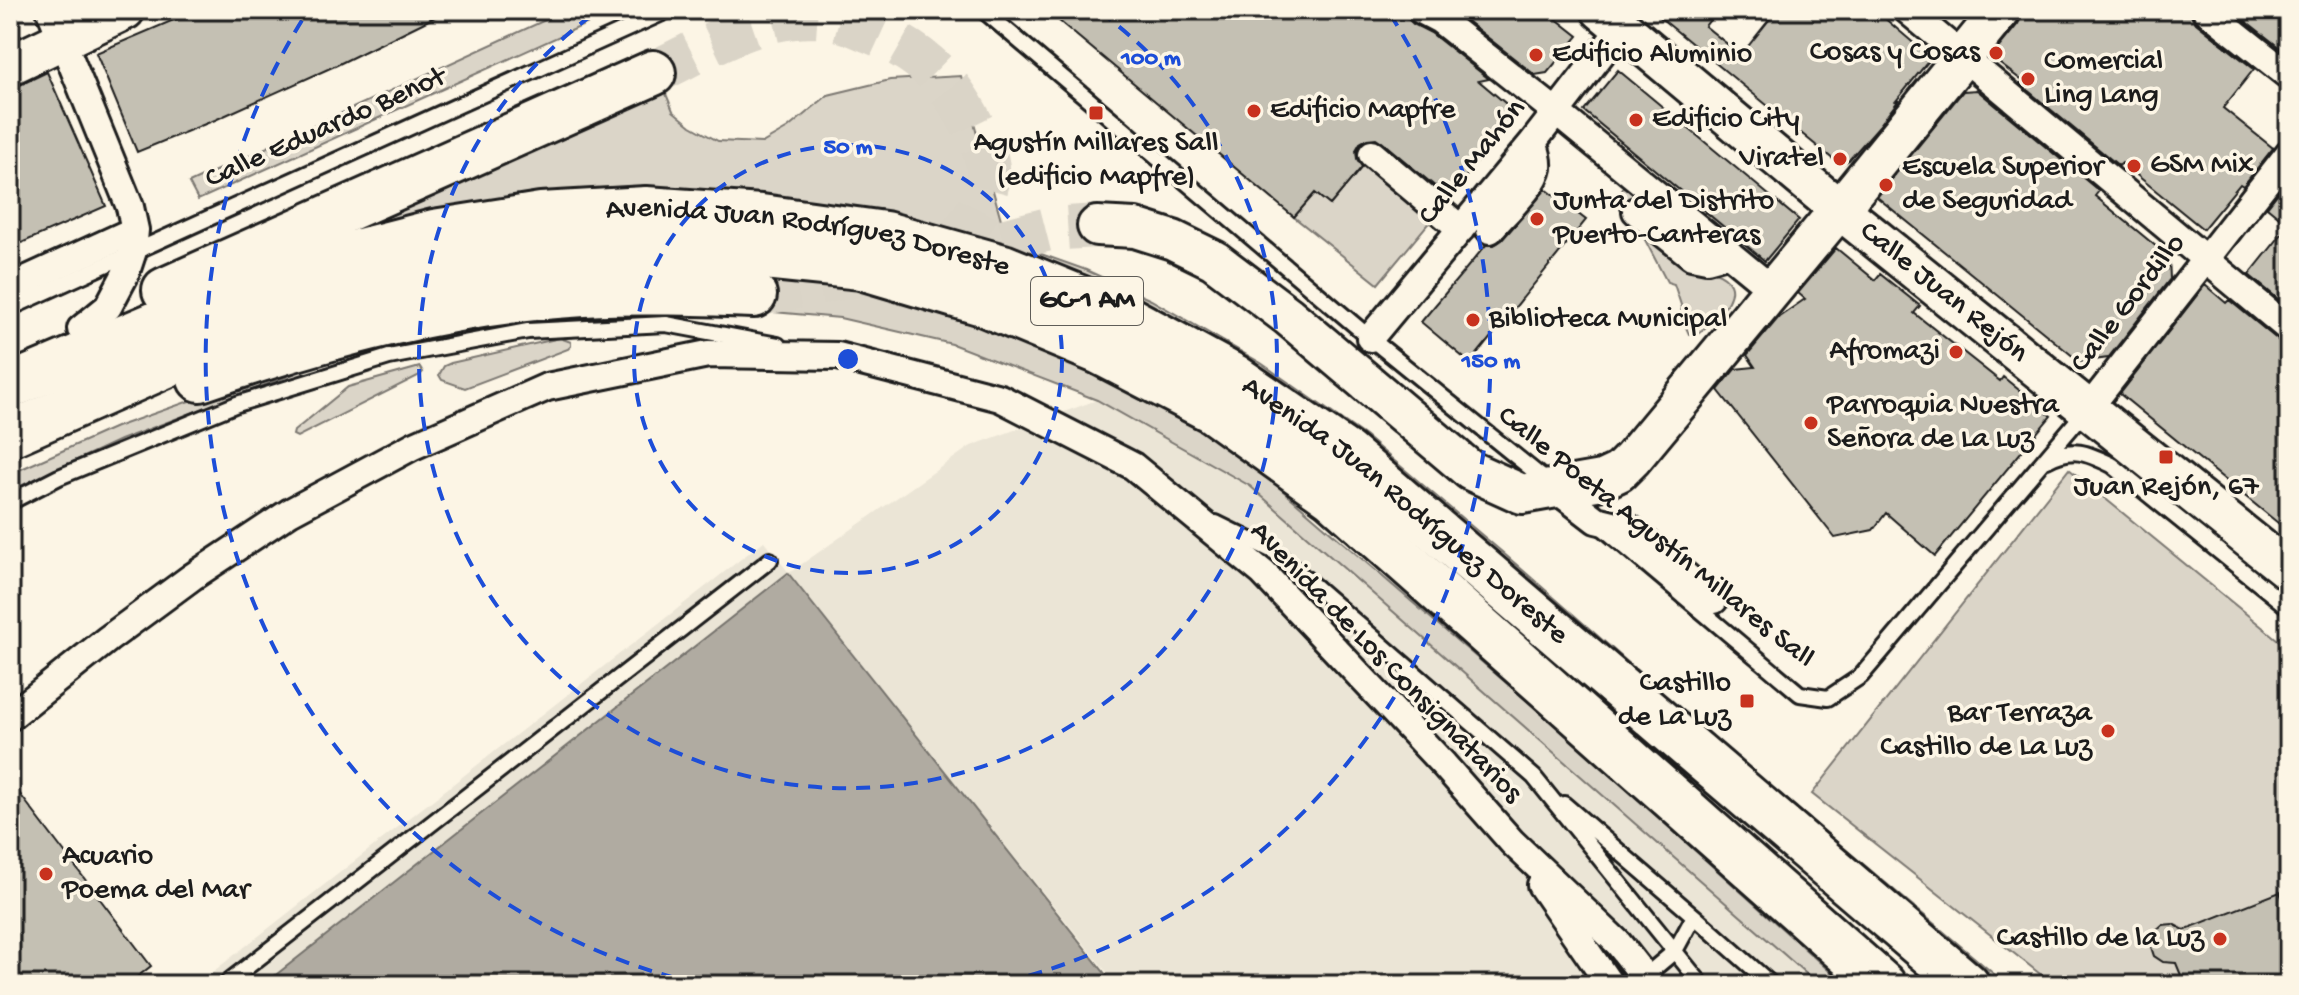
<svg xmlns="http://www.w3.org/2000/svg" width="2299" height="995" viewBox="0 0 2299 995" font-family="'Gochi Hand',sans-serif">
<style>
.built{fill:#ebe5d6}
.green{fill:#dbd5c8;stroke:#7c7872;stroke-width:2}
.water{fill:#b0aba1;stroke:#75726c;stroke-width:2}
.building{fill:#c4c0b3;stroke:#1c1c1c;stroke-width:2}
.lines{fill:none;stroke-linecap:round;stroke-linejoin:round}
.highway-tunnel{stroke:#dad4c7;stroke-width:44;stroke-dasharray:44 22;stroke-linecap:butt}
.lane-casing{stroke:#1c1c1c;stroke-width:20}
.street-casing{stroke:#1c1c1c;stroke-width:32}
.secondary-casing{stroke:#1c1c1c;stroke-width:44}
.highway-casing{stroke:#1c1c1c;stroke-width:50}
.lane{stroke:#fcf5e5;stroke-width:14}
.street{stroke:#fcf5e5;stroke-width:26}
.secondary{stroke:#fcf5e5;stroke-width:38}
.highway{stroke:#fcf5e5;stroke-width:44}
.ring{fill:none;stroke:#1d4ed8;stroke-width:4;stroke-dasharray:14 10}
.poi-dot{fill:#c8321e;stroke:#fcf5e5;stroke-width:3}
.labels{text-anchor:middle;dominant-baseline:central;stroke-width:7;stroke-linejoin:round;paint-order:stroke}
.shield{fill:#fcf5e5;stroke:#5f5d58;stroke-width:2}
.shield-label{font-size:28px;font-weight:bold;fill:#1c1c1c}
.poi-label{font-size:30px;fill:#1c1c1c;stroke:#fcf5e5;text-anchor:start}
.street-label{font-size:30px;fill:#1c1c1c;stroke:#fcf5e5}
.centre{fill:#1d4ed8;stroke:#fcf5e5;stroke-width:4}
.ring-label{font-size:24px;text-anchor:middle;font-weight:bold;fill:#1d4ed8;stroke:#fcf5e5;stroke-width:7;stroke-linejoin:round;paint-order:stroke}
</style>
<rect width="100%" height="100%" fill="#fcf5e5"/>
<filter id="ink" filterUnits="userSpaceOnUse"><feTurbulence type="fractalNoise" baseFrequency=".0125" numOctaves="2"/><feDisplacementMap in="SourceGraphic" scale="16" xChannelSelector="R" yChannelSelector="G"/><feConvolveMatrix kernelMatrix="1 2 1 2 8 2 1 2 1" color-interpolation-filters="sRGB"/></filter>
<g filter="url(#ink)">
<path class="built" d="M1097 400 1250 486 1819 985H1117L788 574 263 985H196L764 541 789 573 971 446Z"/>
<path class="green" d="M567 10H617L198 200 189 183Z
M961 76 1002 223 1024 248 1086 270 1151 300 1261 363 1365 436 1502 552 1737 758 2007 985H1992L1788 816 1063 273 248 266 662 84 673 111 691 126 718 141 762 143 788 128 828 95 890 80Z
M1365 163 1432 219 1378 284 1294 217 1315 193 1330 205Z
M1624 185 1636 195 1624 209 1712 271C1755 285 1715 319 1698 334H1689L1680 314 1682 308 1674 284 1667 282 1643 236 1616 204 1617 198Z
M761 272 877 291 1036 337 1140 389 1254 466 1547 718 1845 985H1819L1250 486 1097 400 952 344 840 318 763 311Z
M560 338 571 342V346L568 349 465 388 442 380 439 375 444 366 451 363Z
M291 365 294 374 120 440 10 491V474L116 427Z
M420 367 423 372 420 375 297 437 293 435 294 431 348 387Z
M2069 469 2289 649V985H2054L1812 794Z"/>
<path class="water" d="M788 573 1114 985H263Z"/>
<path class="building" d="M197 10H449L337 65 215 120 137 152 96 53Z
M1046 10H1405L1407 18 1413 24 1431 33 1489 79 1479 81 1511 108 1509 121 1449 198 1382 142 1376 138 1367 139 1360 143 1356 150 1357 159 1362 167 1330 205 1315 193 1294 217Z
M1453 10H1545L1578 36 1547 73 1535 75Z
M1651 10H1718L1705 26 1741 55 1777 10H1875L1931 58 1896 101H1898L1879 126 1849 160 1840 165Z
M2025 10H2190L2192 17 2196 23 2254 69 2223 108 2273 148 2243 186 2240 184 2203 229 2122 163 2119 166 2020 84 2025 83 1991 57 2018 24Z
M2232 10H2289V55L2275 44Z
M1618 70 1799 220 1765 261 1584 111Z
M47 72 106 206 10 248V87L20 85Z
M1977 90 2099 191 2095 196 2169 257 2170 279 2108 358 2080 362 1877 197 1963 91Z
M2289 179V225L2267 207Z
M1546 189 1586 220 1470 363 1421 322 1486 245H1494L1502 240Z
M2289 225V308L2249 275Z
M1836 248 1875 280 1880 274 1920 306 1914 313 2000 381 2003 377 2051 416 1935 556 1886 513 1873 530 1835 538 1718 390 1735 369 1755 367 1747 355 1779 317 1805 299 1798 293Z
M2205 285 2226 303 2229 300 2279 341 2289 345V532L2120 394Z
M10 781 151 966 127 985H10Z
M2280 892 2289 916V985H2185L2176 963 2163 962 2154 956 2150 944 2153 933 2162 925 2173 924 2184 930Z"/>
<g class="lines">
<path class="highway-tunnel" d="M653 73C706 48 763 10 824 17 840 18 855 25 870 31 923 53 952 81 976 133 983 146 990 164 988 179 985 203 968 232 948 246 938 253 927 258 916 263
M939 257 1049 229 1097 226
M754 295 868 273"/>
<g class="lane-casing">
<path id="lane" d="M983 10 1370 338 1550 484
M10 308 669 10
M2047 460C2073 446 2087 453 2112 465L2289 608
M10 502 59 477 237 404 389 357 528 331 666 324 778 345
M1216 523 1275 552 1534 777 1702 985
M1603 528 1800 694 1828 698 1861 676 2087 409
M1564 804 1694 916
M1644 977 1675 951 1694 916 1772 985
M224 985 770 560"/>
</g>
<g class="street-casing">
<path id="street" d="M50 10 130 207 135 230 133 251 125 275 108 307 81 329
M1421 10 1440 20 1556 112 1772 289
M1907 10 2289 329
M2206 10 2289 76
M1372 154 1461 229
M1636 211 1692 256 1707 259 1729 253
M1490 230C1502 215 1535 186 1538 168 1539 159 1536 150 1533 142
M10 287 135 230
M1370 338 1533 142 1622 27
M2088 409 2289 153
M1557 490 1596 520 1629 528 1714 600
M10 717 108 639 192 577 290 512 413 446 547 387 708 354 838 356 1000 398 1133 466 1263 573 1444 765 1512 842 1618 943 1651 985
M1541 885 1610 985"/>
</g>
<g class="secondary-casing">
<g id="secondary">
<path id="s1" d="M1601 10 1839 209 2289 571"/>
<path d="M10 65 125 10"/>
<path d="M1097 226 1135 228 1173 240 1214 260 1288 316 1471 471 1522 494 1602 480 1619 472 1632 459 1828 223 2001 10"/>
</g>
</g>
<g class="highway-casing">
<g id="highway">
<path d="M165 290 653 73"/>
<path d="M200 379C324 336 453 301 584 294 640 291 697 293 754 295"/>
<path id="s2" d="M10 386 182 313 310 264 434 232 541 215 646 209 761 217 885 234 1003 267 1119 314 1233 376 1347 454 1967 985"/>
<path d="M10 434 198 351 329 302 444 273 550 257 650 251 753 256 861 267 982 303 1100 352 1212 410 1332 496 1883 985"/>
</g>
</g>
<use href="#lane" class="lane"/>
<use href="#street" class="street"/>
<use href="#secondary" class="secondary"/>
<use href="#highway" class="highway"/>
</g>
</g>
<g class="ring">
<circle cx="848" cy="359" r="214"/>
<path d="M1100 12A429 429 0 1 1 596 12"/>
<path d="M698 984A643 643 0 0 1 306 14M1390 14A643 643 0 0 1 998 984"/>
</g>
<g class="poi-dot">
<circle cx="1996" cy="53" r="8"/>
<circle cx="1536" cy="55" r="8"/>
<circle cx="2028" cy="79" r="8"/>
<circle cx="1254" cy="111" r="8"/>
<rect x="1088" y="105" width="16" height="16" rx="4"/>
<circle cx="1636" cy="120" r="8"/>
<circle cx="1840" cy="159" r="8"/>
<circle cx="2134" cy="166" r="8"/>
<circle cx="1886" cy="185" r="8"/>
<circle cx="1537" cy="219" r="8"/>
<circle cx="1473" cy="320" r="8"/>
<circle cx="1956" cy="352" r="8"/>
<circle cx="1811" cy="423" r="8"/>
<rect x="2158" y="449" width="16" height="16" rx="4"/>
<rect x="1739" y="693" width="16" height="16" rx="4"/>
<circle cx="2108" cy="731" r="8"/>
<circle cx="46" cy="874" r="8"/>
<circle cx="2220" cy="939" r="8"/>
</g>
<g class="labels">
<rect class="shield" x="1031" y="277" width="112" height="48" rx="6"/>
<g class="shield-label">
<text x="1087" y="301">GC-1 AM</text>
</g>
<g class="poi-label">
<text x="1980" y="53" text-anchor="end">Cosas y Cosas</text>
<text x="1552" y="55">Edificio Aluminio</text>
<text x="2044" y="62">Comercial<tspan x="2044" dy="34">Ling Lang</tspan></text>
<text x="1270" y="111">Edificio Mapfre</text>
<text x="1652" y="120">Edificio City</text>
<text x="1096" y="144" text-anchor="middle">Agustín Millares Sall<tspan x="1096" dy="34">(edificio Mapfre)</tspan></text>
<text x="1824" y="159" text-anchor="end">Viratel</text>
<text x="2150" y="166">GSM Mix</text>
<text x="1902" y="168">Escuela Superior<tspan x="1902" dy="34">de Seguridad</tspan></text>
<text x="1553" y="202">Junta del Distrito<tspan x="1553" dy="34">Puerto-Canteras</tspan></text>
<text x="1489" y="320">Biblioteca Municipal</text>
<text x="1940" y="352" text-anchor="end">Afromazi</text>
<text x="1827" y="406">Parroquia Nuestra<tspan x="1827" dy="34">Señora de La Luz</tspan></text>
<text x="2166" y="488" text-anchor="middle">Juan Rejón, 67</text>
<text x="1731" y="684" text-anchor="end">Castillo<tspan x="1731" dy="34">de La Luz</tspan></text>
<text x="2092" y="714" text-anchor="end">Bar Terraza<tspan x="2092" dy="34">Castillo de La Luz</tspan></text>
<text x="62" y="857">Acuario<tspan x="62" dy="34">Poema del Mar</tspan></text>
<text x="2204" y="939" text-anchor="end">Castillo de la Luz</text>
</g>
<g class="street-label">
<text transform="translate(326 129) rotate(-24)">Calle Eduardo Benot</text>
<text transform="translate(1473 163) rotate(-51)">Calle Mahón</text>
<text stroke="none"><textPath href="#s2" startOffset="830">Avenida Juan Rodríguez Doreste</textPath></text>
<text stroke="none"><textPath href="#s1" startOffset="444">Calle Juan Rejón</textPath></text>
<text transform="translate(2129 304) rotate(-52)">Calle Gordillo</text>
<text stroke="none"><textPath href="#s2" startOffset="1502">Avenida Juan Rodríguez Doreste</textPath></text>
<text transform="translate(1655 538) rotate(39)">Calle Poeta Agustín Millares Sall</text>
<text transform="translate(1385 663) rotate(46)">Avenida de Los Consignatarios</text>
</g>
</g>
<circle cx="848" cy="359" r="12" class="centre"/>
<g class="ring-label">
<text x="1151" y="64">100 m</text>
<text x="848" y="153">50 m</text>
<text x="1491" y="367">150 m</text>
</g>
<rect width="2299" height="995" fill="none" stroke="#fcf5e5" stroke-width="40"/>
<rect x="20" y="20" width="2259" height="955" fill="none" stroke="#1c1c1c" stroke-width="3" filter="url(#ink)"/>
</svg>
